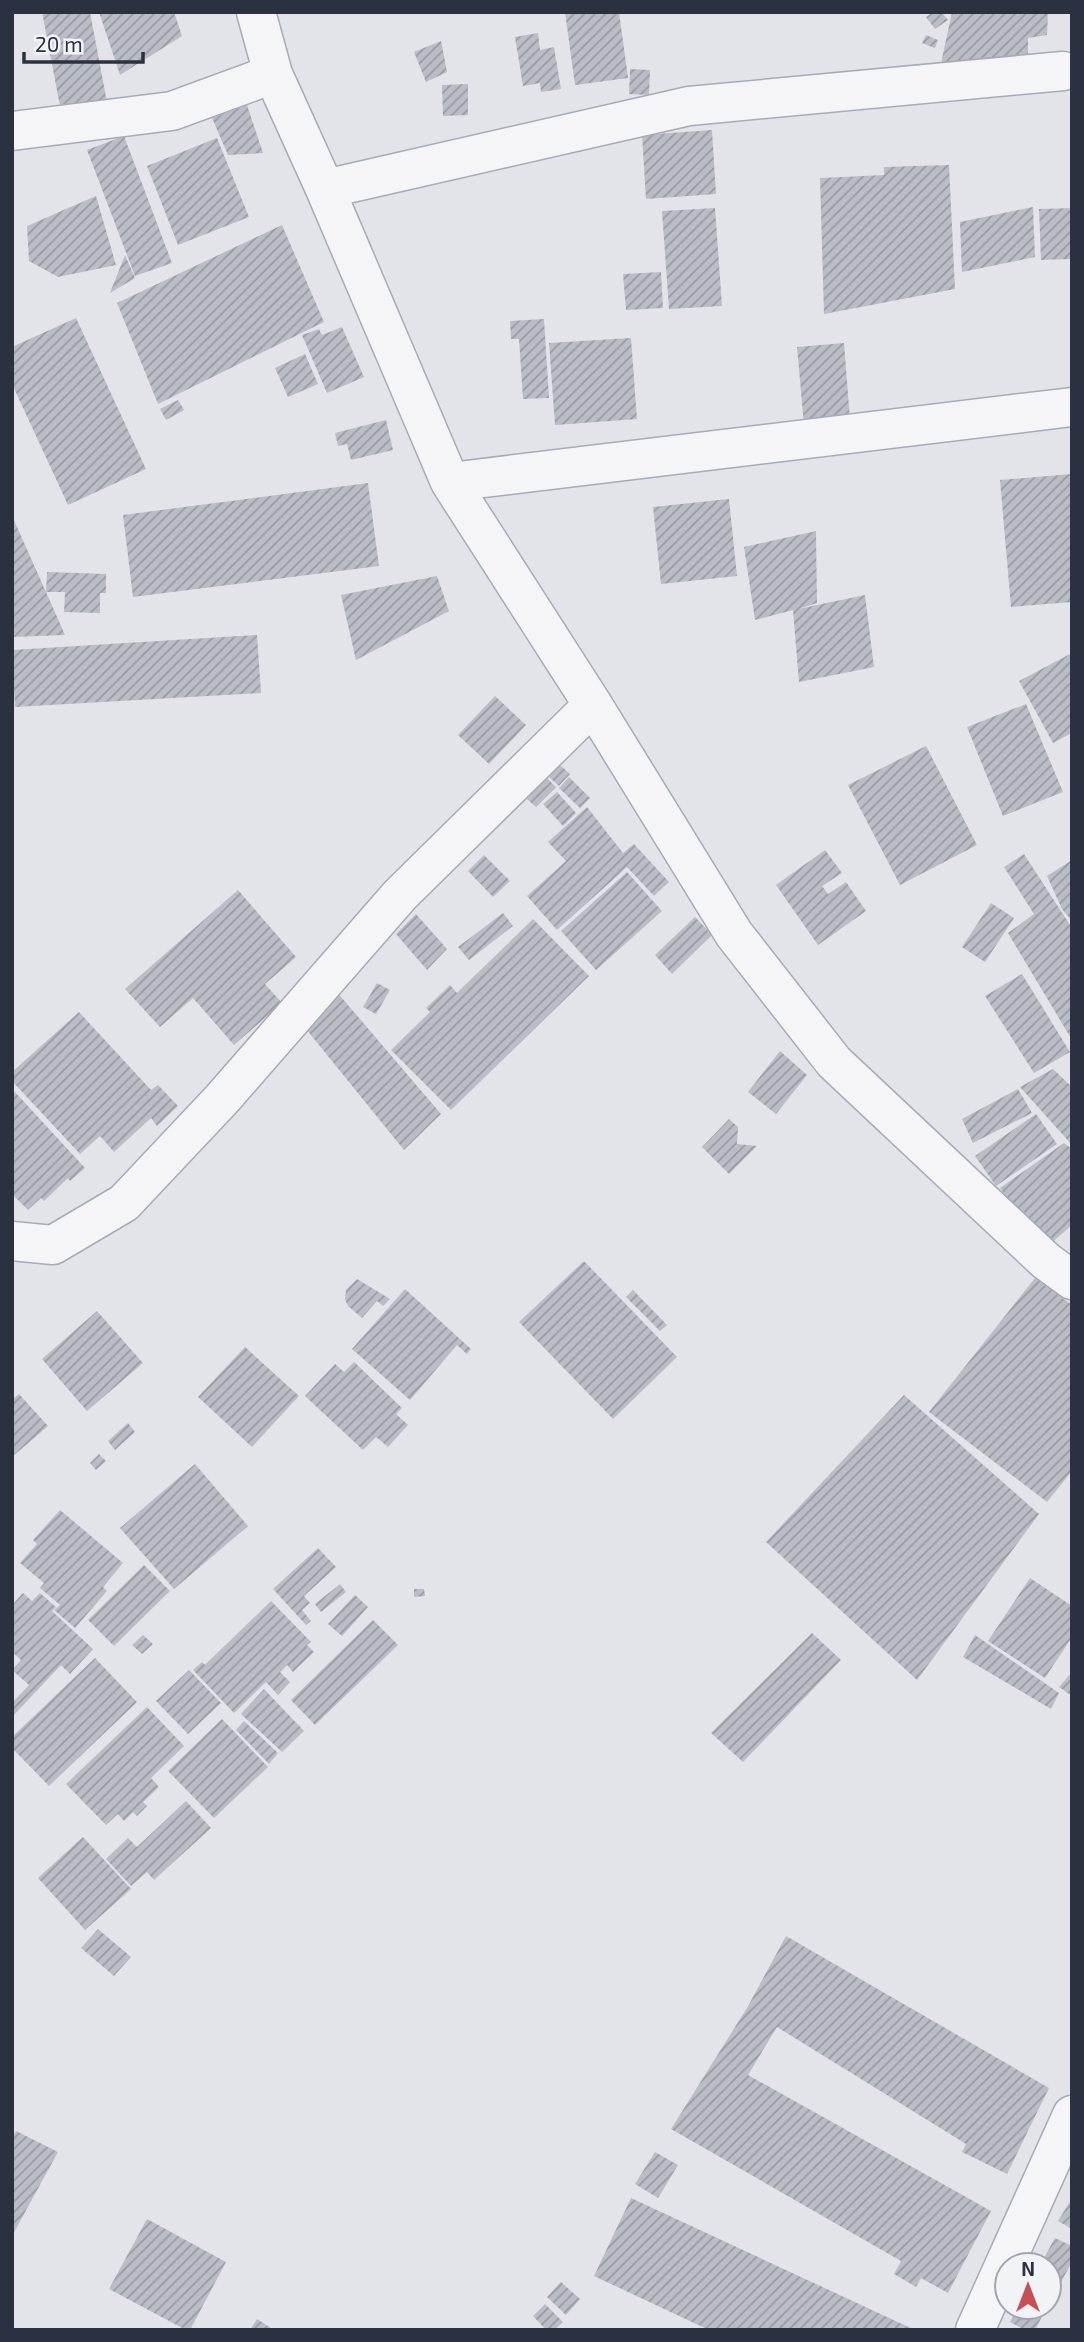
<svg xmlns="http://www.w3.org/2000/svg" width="1084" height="2342" viewBox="0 0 1084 2342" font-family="'Exo 2',sans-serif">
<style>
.building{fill:url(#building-hatch)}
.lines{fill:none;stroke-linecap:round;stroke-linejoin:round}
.minor-casing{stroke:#a7abb4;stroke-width:41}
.minor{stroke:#f5f5f8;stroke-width:38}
</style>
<defs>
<pattern id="building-hatch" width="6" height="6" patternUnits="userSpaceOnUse" patternTransform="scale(1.75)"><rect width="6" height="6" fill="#babdc6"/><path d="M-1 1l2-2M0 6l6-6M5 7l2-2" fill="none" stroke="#979aa2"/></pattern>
</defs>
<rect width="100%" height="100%" fill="#e2e4ea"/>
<path class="building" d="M42 12H90L110 118 64 127Z
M99 12H174L182 36 120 75Z
M565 12H619L628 78 575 85Z
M933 12H941L948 20 935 29 926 17Z
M952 12H1048L1047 35 1028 38V56L940 68Z
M538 33 540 50 554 47 561 89 541 92 540 83 523 86 515 37Z
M926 35 938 40 935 48 922 43Z
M441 41 447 72 426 82 414 52Z
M630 69 650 70 649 95 629 94Z
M468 84V115L443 116 442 85Z
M247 105 263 153 228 155 212 118Z
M712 130 716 194 646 199 642 135Z
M124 136 172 263 135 276 87 150Z
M217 138 249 217 178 245 147 166Z
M949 165 955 289 824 314 820 178 884 175V167Z
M96 196 116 265 58 277 29 261 27 226Z
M1033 207 1035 257 962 272 960 222Z
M715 208 722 306 669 309 662 211Z
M1072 208V259L1041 260 1039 209Z
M282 225 324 322 158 404 117 303Z
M125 255 135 278 110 293Z
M661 272 663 308 626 310 623 274Z
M76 318 146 469 68 505 12 384V347Z
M544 319 549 398 523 399 519 339H511L510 321Z
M342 327 364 377 327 393 302 335 319 329 322 335Z
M631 338 637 419 555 425 549 343Z
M844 343 851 433 805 436 797 347Z
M305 354 318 384 288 397 275 368Z
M178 400 184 410 166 420 160 409Z
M386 420 393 450 351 460 347 444 338 446 335 433Z
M1072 474V602L1011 607 1000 480Z
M368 483 379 566 133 597 123 515Z
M729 499 737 576 661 584 653 507Z
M12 516 46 592 65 635 12 637Z
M816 531 817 603 798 609 865 595 874 667 799 682 793 610 755 620 744 547Z
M47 572 106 574V593H100V613L64 612 65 592H46Z
M437 576 449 611 356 660 341 595Z
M257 635 261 693 15 707 12 650Z
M1072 653V733L1053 743 1019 681Z
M495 696 526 725 489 764 458 735Z
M1026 704 1063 792 1003 816 967 727Z
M926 746 977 845 900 885 848 785Z
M560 765 570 774 559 786 549 777Z
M553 771 547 778 556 787 536 807 518 791Z
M569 777 590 798 580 808 559 788Z
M557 792 576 813 563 826 543 804Z
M587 807 623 853 634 844 669 882 654 896 627 867 557 930 527 896 566 861 548 842Z
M825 850 842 873 822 886 828 894 846 882 866 911 818 945 776 885Z
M1024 854 1072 928V1040L1008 933 1034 914 1004 867Z
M484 855 510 881 493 897 468 871Z
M1072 860V921L1062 909 1047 876Z
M627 872 662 911 596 970 561 931Z
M238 890 296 957 265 984 282 1003 234 1045 193 998 160 1027 125 989Z
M991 903 1014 918 985 962 962 947Z
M503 913 513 926 469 960 458 947Z
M416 914 447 949 427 970 396 934Z
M695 917 712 935 672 974 655 955Z
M533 919 589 976 451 1110 391 1050 430 1012 426 1008 450 985 457 993Z
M1022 974 1070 1052 1034 1073 985 996Z
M377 983 390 990 376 1014 363 1007Z
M336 991 441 1114 404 1150 306 1029Z
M79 1012 151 1090 158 1085 178 1106 157 1126 151 1118 114 1152 100 1136 80 1154 12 1081V1072Z
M780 1051 807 1075 776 1114 748 1092Z
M1053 1069 1072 1087V1145L1020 1087Z
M1018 1089 1032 1113 973 1143 962 1119Z
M15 1092 85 1168 70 1181 68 1178 44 1201 41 1198 28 1210 12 1194V1095Z
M1036 1114 1057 1144 996 1186 975 1156Z
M729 1119 738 1127 737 1144 757 1146 729 1174 702 1147Z
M1064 1143 1072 1149V1225L1044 1249 1000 1188Z
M584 1261 677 1357 613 1419 519 1322Z
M1035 1278 1072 1305V1471L1047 1502 929 1412Z
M357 1279 390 1299 383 1306 377 1301 362 1318 348 1306 345 1299 346 1290Z
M405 1289 471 1349 467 1354 457 1345 410 1400 352 1349Z
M633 1290 667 1325 660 1331 626 1297Z
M97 1311 143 1363 87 1411 42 1359Z
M245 1347 299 1396 252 1447 198 1397Z
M354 1362 402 1408 396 1414 408 1425 388 1447 376 1437 363 1450 305 1396 335 1364 344 1372Z
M19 1394 48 1426 12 1457V1400Z
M904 1395 1039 1514 917 1680 766 1542Z
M128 1423 135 1432 115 1450 108 1441Z
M99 1454 106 1461 96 1470 90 1463Z
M195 1464 248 1526 174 1589 120 1528Z
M60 1510 123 1563 103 1587 107 1591 75 1628 54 1610 60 1605 40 1588 44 1583 20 1563 37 1544 33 1540Z
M318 1548 336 1567 304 1596 310 1603 302 1610 311 1621 306 1625 273 1589Z
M144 1565 170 1591 114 1646 88 1620Z
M1030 1578 1072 1606V1637L1045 1678 988 1641Z
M340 1584 346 1592 321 1612 315 1604Z
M414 1589H424L425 1596 414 1597Z
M23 1593 32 1601 40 1593 56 1607 52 1611 93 1649 70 1674 61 1665 12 1717V1703L29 1685 12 1670 21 1660 12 1652V1605Z
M355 1595 368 1607 342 1636 328 1624Z
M271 1601 311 1642 307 1645 314 1652 293 1672 287 1665 280 1672 290 1682 278 1695 266 1682 234 1713 193 1670 202 1662 205 1665Z
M373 1620 398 1645 315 1725 291 1700Z
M812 1633 841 1660 743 1762 711 1733Z
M143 1635 153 1644 142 1654 132 1645Z
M975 1635 1059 1693 1051 1709 963 1657Z
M95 1658 137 1702 49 1786 12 1748V1737Z
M189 1670 221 1703 188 1734 156 1701Z
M1072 1672V1696L1059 1687Z
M264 1689 304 1731 282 1752 241 1714Z
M147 1707 184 1746 151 1778 159 1787 143 1802 147 1806 137 1816 133 1812 124 1821 118 1814 106 1825 66 1784Z
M222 1719 268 1767 214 1818 168 1771Z
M244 1721 278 1753 269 1764 236 1730Z
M186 1801 211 1828 154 1880 147 1872 131 1886 106 1859 128 1838 137 1847Z
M83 1837 131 1889 85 1930 38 1878Z
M98 1929 131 1957 114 1976 81 1948Z
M786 1936 1049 2088 1007 2174 962 2152 966 2144 777 2027 748 2075 991 2211 948 2293 921 2278 916 2287 894 2274 901 2261 671 2129 747 2008Z
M16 2131 58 2152 12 2236V2138Z
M655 2152 678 2165 658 2198 635 2184Z
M631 2198 915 2330H709L594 2276Z
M1072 2198V2229L1058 2221Z
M147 2219 226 2262 190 2330H186L109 2289Z
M1055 2238 1072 2246V2262L1049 2304V2265H1040Z
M561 2282 580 2299 566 2315 547 2297Z
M545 2304 563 2322 555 2330H546L533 2316Z
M1018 2307H1047L1035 2330H1025L1010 2322Z
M257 2319 274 2330H250Z"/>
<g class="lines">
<g class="minor-casing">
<path id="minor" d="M256 12 273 74 325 189 450 482 593 705 734 934 834 1062 1046 1261 1072 1280
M12 131 172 111 273 74
M325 189 689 106 1063 71
M450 482 1072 407
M12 1241 53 1245 124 1203 222 1099 400 895 593 705
M975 2330 1072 2115"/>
</g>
<use href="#minor" class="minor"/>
</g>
<rect width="1084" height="2342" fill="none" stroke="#2b3140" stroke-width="28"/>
<g transform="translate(1028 2286)"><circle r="33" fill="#f2f3f7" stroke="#a2a5ae" stroke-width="2"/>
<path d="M0-5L12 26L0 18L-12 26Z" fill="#c64f56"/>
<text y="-10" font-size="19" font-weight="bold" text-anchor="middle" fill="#2b3140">N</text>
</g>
<path d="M24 52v10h119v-10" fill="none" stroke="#2b3140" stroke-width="3.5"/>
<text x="35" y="52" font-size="21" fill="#2b3140" stroke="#f2f3f7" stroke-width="5" paint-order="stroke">20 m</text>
</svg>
